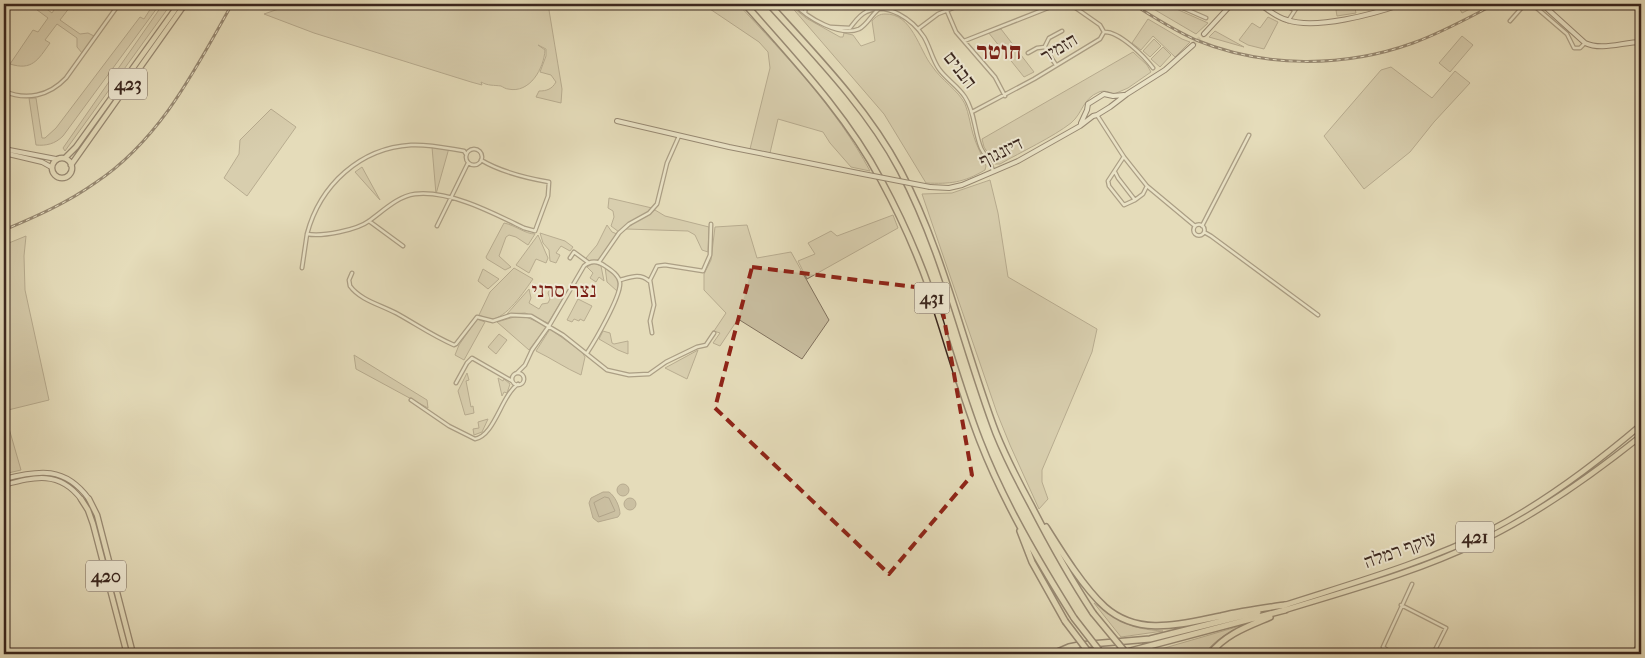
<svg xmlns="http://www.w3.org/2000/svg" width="1645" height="658" viewBox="0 0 1645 658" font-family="'IM FELL French Canon','Frank Ruhl Libre',serif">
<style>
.green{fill:#c8bd9f;stroke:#81725e}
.water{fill:#ab9e85;stroke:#7e6e5c}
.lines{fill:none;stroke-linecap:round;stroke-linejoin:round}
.shore{stroke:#726252;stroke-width:1}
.secondary-tunnel{stroke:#c3b89b;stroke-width:4;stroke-dasharray:4 2;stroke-linecap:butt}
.street-casing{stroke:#655445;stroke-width:5}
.secondary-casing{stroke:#3a261e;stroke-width:6}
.primary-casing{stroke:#3a261e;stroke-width:7}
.highway-casing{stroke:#3a261e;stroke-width:8}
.street{stroke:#eee8d2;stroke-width:2.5}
.secondary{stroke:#eee8d2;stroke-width:4}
.primary{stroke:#e5dcba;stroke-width:4.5}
.highway{stroke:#e5dcba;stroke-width:5}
.rail-casing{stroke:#3a261e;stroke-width:3}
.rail{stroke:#eee8d2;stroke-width:1;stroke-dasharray:4;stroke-linecap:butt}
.secondary-bridge-casing{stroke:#3a261e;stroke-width:6;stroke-linecap:butt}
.highway-bridge-casing{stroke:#3a261e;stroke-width:8;stroke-linecap:butt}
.secondary-bridge{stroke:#eee8d2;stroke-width:4}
.highway-bridge{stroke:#e5dcba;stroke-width:5}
.marked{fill:none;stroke:#8f2418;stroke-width:4;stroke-dasharray:10 6;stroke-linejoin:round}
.labels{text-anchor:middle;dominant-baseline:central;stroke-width:4;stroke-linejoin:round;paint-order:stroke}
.shield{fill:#eee8d2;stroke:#706054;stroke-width:1}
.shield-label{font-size:18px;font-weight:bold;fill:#3a261e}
.street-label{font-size:19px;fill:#3a261e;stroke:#eee8d2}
.quarter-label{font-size:21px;fill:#7a1f14;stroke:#eee8d2}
.district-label{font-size:24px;font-weight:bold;fill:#7a1f14;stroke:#eee8d2}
</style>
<rect width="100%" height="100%" fill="#e5dcba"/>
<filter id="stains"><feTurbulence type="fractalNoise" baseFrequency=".004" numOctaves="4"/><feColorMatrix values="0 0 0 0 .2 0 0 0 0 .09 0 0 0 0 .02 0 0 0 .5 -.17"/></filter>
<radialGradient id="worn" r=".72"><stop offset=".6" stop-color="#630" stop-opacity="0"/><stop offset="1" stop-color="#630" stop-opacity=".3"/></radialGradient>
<path class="green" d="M29 4H40L52 13 58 4H79L74 10 70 7 60 20 80 34 88 33 94 36 82 53 77 47V38L57 24 45 40 50 43C38 60 32 71 10 64L33 30 38 32 48 18Z
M149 4H160L63 136C55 144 46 146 36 145L29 98H36L42 138H45L56 128 140 17 144 19 151 8Z
M163 4H171L65 151 63 148Z
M293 4H548L562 89 561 103 536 97 539 91C547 91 552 89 556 82L551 75 540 72 546 56V49L538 45 545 50C544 68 530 94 508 89 506 89 503 87 501 86 494 85 488 86 481 82L482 85 471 82 314 33 264 14Z
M695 4H738C786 56 837 109 870 171L851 167 830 143 823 132 778 119 770 153 750 149 770 68 768 52 759 42 707 7H699Z
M789 4 806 18 840 37H843L844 33 853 35 861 46 875 41 872 21C876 16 880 14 885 14 912 13 919 50 932 66 941 80 958 90 965 104 969 114 970 124 973 134 976 145 982 155 986 166L985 170C963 183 950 184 926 183L884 114Z
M1145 4H1165L1208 23 1196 34Z
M1335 4H1354L1356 13 1337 16Z
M1457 4H1480L1462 13Z
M1268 17 1278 22 1264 49 1248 45 1239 40 1252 23 1260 28Z
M1148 19 1182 39 1190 42 1175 57 1153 36 1141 50 1132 43Z
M1001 29 1034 72 1024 77 988 32Z
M1215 31 1244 47 1209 37Z
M1462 36 1473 45 1450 72 1439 63Z
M1154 39 1161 46 1150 57 1143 51Z
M1163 47 1171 55 1160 67 1151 59Z
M1133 52 1147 65 1151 72 1128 88 1114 94C1109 92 1104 90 1099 92 1082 99 1083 113 1071 123 1053 137 1021 152 1000 164H995L984 147 982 139Z
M1391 67 1432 98 1455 71 1470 83 1434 122 1410 152 1364 189 1324 136 1381 70Z
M271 109 296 127 247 196 224 178 239 154 240 140Z
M432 147 449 148 436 194Z
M362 167 380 200 355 172Z
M990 180 998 213 1008 277 1097 329 1092 352 1042 470V482L1048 499 1039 509 1010 445 997 413 922 194 952 193Z
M609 198 652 208 648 214 655 210 665 216 709 227 708 252 702 250 695 235 688 231 626 229 645 215 627 224 619 232 611 226 614 217 613 211 608 208Z
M893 215 898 228 807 279 798 261 815 254 808 243 831 231 837 236Z
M504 223C515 225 525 234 535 234L528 245 516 237 509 235 506 237 499 256 511 267 505 270 487 259 486 257Z
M607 225 612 232 617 234 599 260 589 261 586 258 597 245Z
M747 225 757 258 791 252 829 320 802 359 738 319 720 346 713 343 720 333 714 331 726 313 704 290V274L711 260 715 227Z
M540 233 565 241 573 247 570 251 561 246 556 253 560 255 556 263 550 261 549 250 543 243Z
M538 235 548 258 546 263 536 259 529 273 516 265Z
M26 236 24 256 25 290 49 400 4 411V245Z
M594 263 601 266 604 281 599 277 596 282 590 278 593 273 587 267Z
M605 267C614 273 621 279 617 291L607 282Z
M514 268 533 279C525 290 506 320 490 319 487 319 482 316 479 315L490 292Z
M483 269 499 279 488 289 478 281Z
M529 289 531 298 529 303 539 309 542 304 548 303 550 299 548 293 550 289 563 298 548 323 525 313 507 314Z
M578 299 592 306 584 321 580 319 579 321 574 319 572 322 567 320Z
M514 317H526L547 326 529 350 497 322Z
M477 319 485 322 464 360 455 355 459 345Z
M550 329 582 352 585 357 581 375C565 368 551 358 536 351Z
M603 331 610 333 612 343 614 344 628 341V354L618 350 599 339Z
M499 334 507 340 496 354 488 347Z
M698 350 687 379 665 368Z
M354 355 427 400 428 408 356 369Z
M467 373 469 380 466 381 471 407 473 406 474 413 465 415 458 391Z
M498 378 503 381 504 379 510 384 507 393 504 392 502 396Z
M4 411 21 470 4 474Z
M488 419 482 432 474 435 473 429 479 428 478 422Z
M1094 603C1120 622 1130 629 1163 631L1121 637Z
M1247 624C1230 632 1215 639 1204 654H1144Z"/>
<path class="water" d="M617 490a6 6 0 1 1 12 0a6 6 0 1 1-12 0Z
M603 492H609C615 496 620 507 620 514L618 517 598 522 593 518 589 503 591 498Z
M624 504a6 6 0 1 1 12 0a6 6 0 1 1-12 0Z"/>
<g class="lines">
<path class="shore" d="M605 497 609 498 615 511 599 517 594 503Z"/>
<path class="secondary-tunnel" d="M1193 45 1204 34"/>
<g class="street-casing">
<path id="street" d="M795 4C807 18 840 37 859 29 867 25 871 15 879 9
M865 4 867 11
M1070 4 1100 25 1104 32
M1174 4 1206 18
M1284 4 1294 10
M1532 4 1567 34 1574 48H1580L1585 43
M947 11 956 32 995 77 1005 96
M805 13 806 4
M1288 21 1299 4
M1510 21 1525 4
M831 27 850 28C855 22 859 15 866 12 887 1 913 20 924 37 930 47 932 59 939 69 946 79 958 86 965 97 975 112 974 131 981 148 985 156 991 162 993 171
M918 29 938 14 963 4
M1104 32C1119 31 1144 56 1153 68
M964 41 1058 4
M1028 53 1037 48 1045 47
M1056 65 1046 50 1045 46 1049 38 1062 31
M4 91C26 101 49 96 66 78L119 4
M972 112 1034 79 1100 39 1104 32
M1097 115 1124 157 1147 186 1195 226
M466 157a8 8 0 1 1 16 0a8 8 0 1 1-16 0Z
M1123 158 1108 181 1109 186 1124 205 1135 200
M1115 172 1118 178 1135 200 1143 194 1147 186
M369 221 403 246
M1193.5 230a5.5 5.5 0 1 1 11 0a5.5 5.5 0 1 1-11 0Z
M437 226 468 163
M1202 226 1249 135
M1204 232 1211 236 1318 315
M307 234C320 185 360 148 411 145 429 144 446 148 464 151L466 154
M570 258 574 252 589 263
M599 262 619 233 629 224 649 213 657 204 667 163 679 136
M302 268 307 234C322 237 357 230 369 221 383 211 398 196 415 194 450 190 493 213 524 228L535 231 548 196 549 182C526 178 501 172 481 160
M352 273 349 280 350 286C360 300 381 305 396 313 416 324 433 336 454 345L456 344 477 317 493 321 511 315 531 316 563 335 607 370 629 375 649 374 666 362 697 347 706 345 714 333
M620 280C631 277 640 273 649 281
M652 333 650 321 654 305 650 280 657 266 665 265 703 271 710 255 711 224
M517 373 525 365 532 350 549 326 584 266C591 260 598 261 605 266 611 270 619 275 620 283 621 296 595 341 587 353
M512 379a6 6 0 1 1 12 0a6 6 0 1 1-12 0Z
M456 383 467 363 472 358 512 381
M411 400 449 426 475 439C495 435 501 396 518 384
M1401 605 1446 628 1433 654
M1393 654 1383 647 1412 584
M1632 654 1641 642"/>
</g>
<g class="secondary-casing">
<path id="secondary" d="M1260 4C1268 10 1276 17 1287 20 1316 30 1374 14 1402 4
M1542 4 1585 43C1602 51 1623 42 1641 42
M4 10 9 4
M1204 34 1228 8 1234 4
M617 121 729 147 858 173
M1081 123 1087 110 1088 104 1104 94 1113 96 1124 95
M4 149 56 159
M4 153 42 162 51 167
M930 187 949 188 962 185 1018 161 1080 126 1093 116 1097 115 1110 107 1127 94 1165 70 1193 45
M4 479C39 470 65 466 89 499
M4 485C34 477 59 470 81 499"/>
</g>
<g class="primary-casing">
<path id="primary" d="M52 168a10 10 0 1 1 20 0a10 10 0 1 1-20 0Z
M65 158 76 147 179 4
M71 165 185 4
M81 499 88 510 93 524 127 654
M89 499 97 515 133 654
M1285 605C1353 583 1424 563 1489 531 1544 503 1594 465 1641 425
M1285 610C1350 590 1417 572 1479 542 1538 514 1591 476 1641 436"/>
</g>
<g class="highway-casing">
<path id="highway" d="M745 4C794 60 846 114 881 180 900 215 917 253 930 290 947 340 961 392 980 441 1004 503 1039 562 1074 618
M769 4C816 56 867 108 900 170 944 253 963 346 996 433 1006 458 1018 481 1031 505 1050 542 1070 578 1093 613
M1046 527C1061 551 1084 588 1105 607 1139 637 1181 624 1221 616 1242 611 1264 608 1285 605
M1020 531 1032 562 1065 621
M1053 654 1069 647 1079 645 1150 639 1258 612
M1119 654 1285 610
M1210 654C1225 634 1249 626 1270 617"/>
</g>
<use href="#street" class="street"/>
<use href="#secondary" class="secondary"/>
<use href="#primary" class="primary"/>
<use href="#highway" class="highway"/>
<g class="rail-casing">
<path id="rail" d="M1133 4C1153 17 1174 30 1196 40 1264 68 1344 68 1413 43 1441 33 1468 18 1495 4
M4 230C35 217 67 203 95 183 160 140 195 70 232 4"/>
</g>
<use href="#rail" class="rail"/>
<g class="secondary-bridge-casing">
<path id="secondary-bridge" d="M858 173 930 187"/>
</g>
<g class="highway-bridge-casing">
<path id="highway-bridge" d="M1093 613 1127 654
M1074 618 1102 654
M1065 621 1090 654"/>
</g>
<use href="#secondary-bridge" class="secondary-bridge"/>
<use href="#highway-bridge" class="highway-bridge"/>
</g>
<path d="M0 0H1645V658H0ZM752 267 939 290 972 475 889 574 715 408Z" fill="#e5dcba" fill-opacity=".55" fill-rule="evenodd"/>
<path class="marked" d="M752 267 939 290 972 475 889 574 715 408Z"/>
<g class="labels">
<g class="shield">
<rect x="109" y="68.5" width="38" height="31" rx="4"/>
<rect x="914.5" y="282.5" width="35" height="31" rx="4"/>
<rect x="1456" y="521.5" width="38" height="31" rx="4"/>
<rect x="86" y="560.5" width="40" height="31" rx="4"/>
</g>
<g class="shield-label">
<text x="128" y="84">423</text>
<text x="932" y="298">431</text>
<text x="1475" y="537">421</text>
<text x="106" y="576">420</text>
</g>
<g class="street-label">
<text transform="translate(1059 48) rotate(-31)">הזמיר</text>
<text transform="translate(960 70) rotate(52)">הבנים</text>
<text transform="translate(1001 152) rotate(-26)">דיזנגוף</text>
<text transform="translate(1400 550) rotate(-20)">עוקף רמלה</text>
</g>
<g class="quarter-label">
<text x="564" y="290">נצר סרני</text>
</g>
<g class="district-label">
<text x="999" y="51">חוטר</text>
</g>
</g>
<rect width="1645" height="658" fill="none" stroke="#e5dcba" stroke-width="20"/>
<rect x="5" y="5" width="1635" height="648" fill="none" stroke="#3a261e" stroke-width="2.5"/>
<rect x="10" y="10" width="1625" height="638" fill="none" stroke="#3a261e"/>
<rect width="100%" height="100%" filter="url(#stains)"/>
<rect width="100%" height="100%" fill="url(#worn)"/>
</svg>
